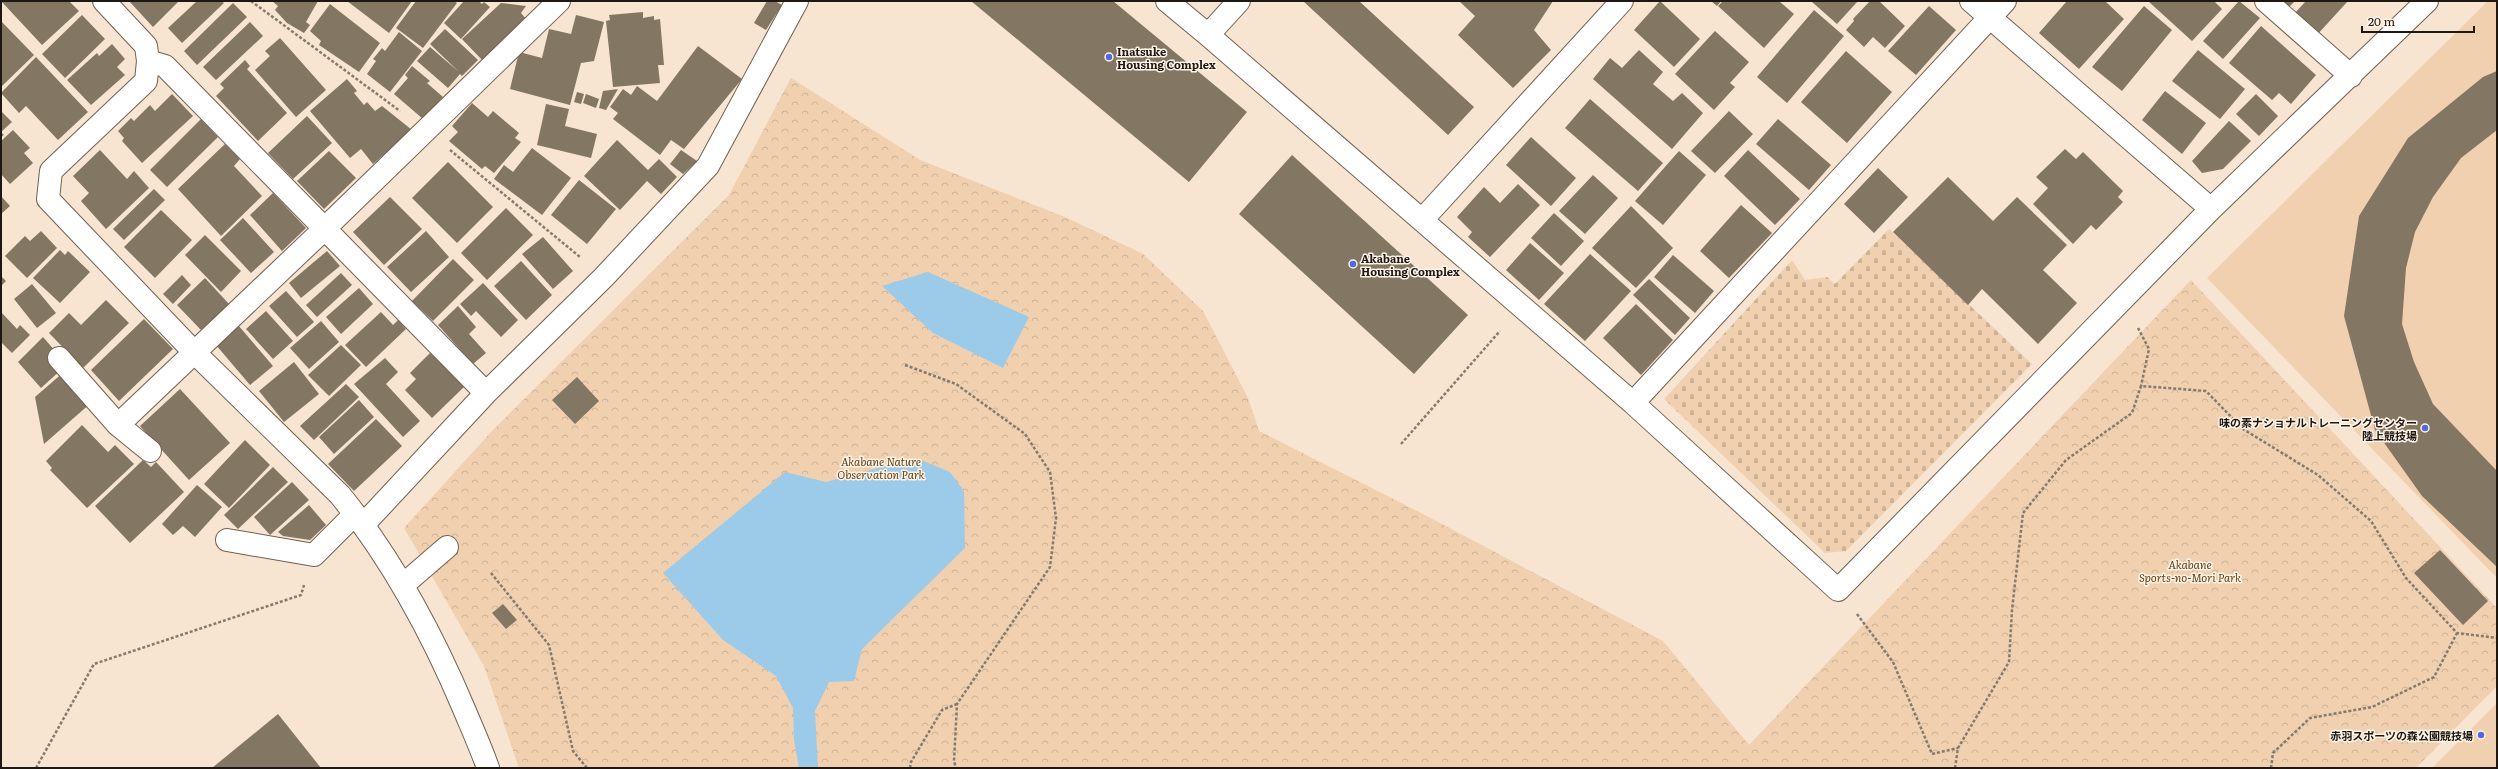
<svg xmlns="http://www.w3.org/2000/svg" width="2498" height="769" viewBox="0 0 2498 769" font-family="Literata,'Noto Sans JP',serif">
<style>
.grass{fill:#f0d0af}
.forest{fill:url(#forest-crowns)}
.cemetery{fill:url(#cemetery-stones)}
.water{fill:#9ccbe9}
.building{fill:#837663}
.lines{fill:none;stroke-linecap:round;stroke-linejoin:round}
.minor-casing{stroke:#716151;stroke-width:24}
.path{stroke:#867a6d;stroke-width:2.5;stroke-dasharray:3 2;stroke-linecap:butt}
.minor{stroke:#fff;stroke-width:22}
.poi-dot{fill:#5368de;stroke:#fef3e7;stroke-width:1.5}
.labels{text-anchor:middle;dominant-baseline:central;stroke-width:3;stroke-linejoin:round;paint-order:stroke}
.poi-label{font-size:11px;font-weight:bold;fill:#1f1812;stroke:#fef3e7;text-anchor:start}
.park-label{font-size:11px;font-style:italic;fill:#674318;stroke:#fef3e7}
</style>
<defs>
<pattern id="forest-crowns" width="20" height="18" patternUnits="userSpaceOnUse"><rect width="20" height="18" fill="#f0d0af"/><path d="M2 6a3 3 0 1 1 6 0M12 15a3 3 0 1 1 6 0" fill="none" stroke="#cdb296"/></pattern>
<pattern id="cemetery-stones" width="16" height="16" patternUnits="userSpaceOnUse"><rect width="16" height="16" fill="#f0d0af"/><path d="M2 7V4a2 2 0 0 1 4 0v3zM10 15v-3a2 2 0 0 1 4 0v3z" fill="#cdb296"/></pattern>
</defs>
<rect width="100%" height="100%" fill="#f7e4d1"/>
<path class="grass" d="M2488 1H2497V578L2207 278Z
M2497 703V768H2432Z"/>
<path class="forest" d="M791 78 920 160 1065 217 1143 254 1203 311 1248 398 1259 431 1421 513 1663 641 1749 745 2191 280 2497 608V686L2416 768H519L484 666 404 528 492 431 729 195Z"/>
<path class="cemetery" d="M1889 229 2032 364 1846 551 1825 553 1664 399 1792 260 1805 280 1827 277 1835 284Z"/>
<path class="water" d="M928 272 1029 317 1003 368 933 333 882 286Z
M921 460 950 472 964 491 965 548 862 649 854 681 829 682 815 711 818 768H799L794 740 793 708 776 676 723 640 663 573 785 472 826 482 881 467Z"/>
<path class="building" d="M1 1H69L79 11 42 45Z
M129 1H179L153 27Z
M197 1H221L224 3 182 43 168 28Z
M272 1H318L306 22 310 25 304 33 287 23 275 10 278 6Z
M347 1H412L389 33Z
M416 1H454L457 3 423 48 396 28Z
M464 1H479L482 4 484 2 490 7 461 39 444 23Z
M767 1H775L782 5 766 30 754 23Z
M971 1H1113L1247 112 1189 182Z
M1303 1H1359L1474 107 1448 135Z
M1459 1H1553L1534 30 1551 50 1513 88 1458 35 1475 16Z
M1660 1 1700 39 1674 67 1634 30Z
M1711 1H1721L1717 6Z
M1723 1H1779L1794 14 1764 48 1718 6Z
M1811 1H1858L1837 24Z
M1870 1H1879L1905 26 1885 48 1873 37 1864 47 1846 30 1854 21 1853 19Z
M2067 1H2105L2124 19 2079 69 2039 33Z
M2148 1H2214L2222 9 2192 41Z
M2239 1 2260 18 2223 59 2203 41Z
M2275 1H2295L2285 11Z
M2306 1H2348L2316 36 2294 14Z
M233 3 247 17 197 65 184 51Z
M501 3 526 6 521 13 526 19 482 60 462 39Z
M330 4 380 43 359 72 319 45 321 41 310 31Z
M1929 6 1956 30 1916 75 1888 51Z
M2144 6 2172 30 2122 91 2092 67Z
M1814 10 1844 36 1787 103 1757 77Z
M643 12V18L654 16V20L660 19 664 65H658L660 83 613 87 606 21 610 20 609 15Z
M82 15 105 39 65 78 42 54Z
M576 15 604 22 594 61 581 63 570 105 510 89 519 52 542 58 549 29 571 34Z
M1 21 34 55 2 86 1 85Z
M250 22 263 36 216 80 203 67Z
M2261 26 2316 75 2291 104 2279 93 2272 100 2229 63Z
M445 29 478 60 462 76 460 74 448 88 417 61 430 47 459 72 430 44Z
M1715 31 1749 62 1730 83 1735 87 1714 110 1675 74Z
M399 32 422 51 390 92 367 74 376 61 373 59 382 48 385 51Z
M280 38 326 90 296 117 255 70 270 56 265 51Z
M112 44 125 59 117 67 125 75 91 105 67 80 97 53 99 56Z
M698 46 742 79 684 149 671 140 660 155 613 119 618 113 610 107 623 89 631 95 637 86 657 101Z
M1639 50 1663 72 1653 84 1673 101 1682 93 1703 113 1672 149 1593 79 1610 58 1622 68Z
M2198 50 2245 89 2220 119 2172 81Z
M1846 51 1892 92 1847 143 1801 102Z
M36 57 88 112 58 140 26 106 19 113 1 93Z
M245 60 250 66 247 69 287 113 258 141 216 96 224 88 220 84Z
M412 66 430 81 427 83 443 97 423 119 394 94 408 78 405 75Z
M2497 71V130L2461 158 2433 197 2415 232 2406 268 2402 324 2414 362 2433 404 2497 471V567L2422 496 2375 430 2344 316 2359 216 2408 138 2483 77Z
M347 79 357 91 354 93 364 105 367 102 375 111 382 106 412 130 373 164 361 149 350 158 310 111Z
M618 89 606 110 599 108 603 91Z
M2165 91 2206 123 2182 154 2142 120Z
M577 92 584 94 581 104 574 102Z
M172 94 193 116 142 163 122 141 124 138 118 131 131 118 134 121 150 105 155 111Z
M586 94 599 99 596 108 583 103Z
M2256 94 2278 116 2259 136 2236 114Z
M1590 99 1663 163 1638 191 1565 128Z
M472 103 488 117 493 111 519 133 515 138 521 142 494 173 485 166 482 169 449 141 458 132 452 126Z
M546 104 569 109 565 126 597 134 591 158 537 145Z
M1 111 12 122 1 132 4 135 1 137Z
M1729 111 1753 134 1715 173 1691 151Z
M307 116 332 143 293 179 268 153Z
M201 119 218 137 167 187 150 170Z
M1778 119 1831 165 1809 190 1756 144Z
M2229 121 2251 141 2223 169 2202 173 2192 161Z
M13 130 30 148 24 153 33 163 10 184 1 174V141Z
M1531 137 1576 178 1551 206 1506 165Z
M617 140 648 170 659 159 677 177 661 194 647 181 620 210 584 176Z
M225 144 240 159 234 166 262 196 221 236 178 189Z
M532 148 571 178 542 215 494 179 504 165 513 172Z
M2065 149 2076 159 2083 152 2123 191 2118 197 2123 202 2096 230 2091 225 2073 244 2033 204 2048 188 2036 177Z
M100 150 127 179 134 171 149 188 106 229 81 201 89 193 73 176Z
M681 150 697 161 683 174 670 164Z
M1748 150 1800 199 1775 225 1724 176Z
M329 151 356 178 324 209 297 181Z
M1679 151 1706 175 1663 225 1635 201Z
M1292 155 1468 315 1414 374 1239 214Z
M448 162 493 207 457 243 412 198Z
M1878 168 1908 197 1874 233 1844 204Z
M1593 175 1618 198 1585 234 1559 211Z
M1948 177 1993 221 2017 197 2067 245 2043 270 2077 303 2038 344 1982 289 1968 305 1893 232Z
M579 180 616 209 587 244 551 215Z
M1518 184 1540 205 1490 257 1468 237 1472 232 1457 217 1484 187 1500 203Z
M154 189 165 200 124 240 113 229Z
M273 193 306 228 282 251 250 215Z
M1 196 10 206 1 214Z
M390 197 422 229 384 265 353 232Z
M1741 205 1772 233 1729 278 1700 251Z
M1631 206 1673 248 1636 288 1592 248Z
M506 208 533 235 487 280 461 253Z
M161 210 192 240 155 278 124 247Z
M1554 213 1584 241 1561 266 1531 238Z
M243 218 274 252 251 273 220 240Z
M41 231 57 248 27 278 5 256 25 236 30 241Z
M426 231 449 257 411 292 387 267Z
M205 235 241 271 221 292 185 255Z
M543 237 573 271 553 289 522 254Z
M1530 243 1564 273 1539 300 1506 270Z
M60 250 65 255 68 251 90 272 60 303 33 278Z
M327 251 340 266 301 298 289 283Z
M1590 254 1631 291 1585 341 1544 304Z
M1673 255 1714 291 1695 313 1654 277Z
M453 259 474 280 433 321 412 301Z
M521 261 552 295 526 320 494 286Z
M341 273 352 285 317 317 306 305Z
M182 275 191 285 173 304 163 294Z
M1 276 6 281 1 286Z
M205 278 229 304 201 330 177 305Z
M1649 279 1690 318 1675 335 1633 295Z
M483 283 518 320 501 337 476 311 471 316 460 304Z
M32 284 56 313 37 328 14 299Z
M359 288 373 304 341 334 326 317Z
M286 291 314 322 297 337 269 306Z
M106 300 129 323 83 368 49 333 69 313 81 325Z
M1636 304 1673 340 1641 375 1603 338Z
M458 306 476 327 469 334 486 353 473 364 438 325Z
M266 311 293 341 273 359 246 329Z
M1 312 17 329 20 325 30 335 12 353 1 342Z
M381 312 393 325 398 320 406 329 366 367 345 345Z
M144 319 173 349 119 401 91 370Z
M321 321 339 342 309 369 290 348Z
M238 325 273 366 250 385 216 345Z
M43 337 56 352 62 369 41 388 18 362Z
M341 345 361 365 329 396 308 375Z
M430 353 465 386 432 418 405 390 416 379 410 373Z
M385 358 398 372 386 384 420 421 403 437 354 384Z
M294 362 319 394 284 422 259 391Z
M65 371 92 402 44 444 35 397Z
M577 377 599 401 575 424 552 400Z
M346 384 359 397 314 440 300 426Z
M180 389 230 443 189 480 140 426Z
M359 400 374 417 334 454 319 437Z
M376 419 402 446 354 491 328 464Z
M82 425 108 452 115 445 134 464 87 508 50 470 52 468 46 461Z
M245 440 270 465 229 508 204 484Z
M143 460 151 467 156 462 184 492 130 543 95 506Z
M273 467 288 482 238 529 224 515Z
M292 482 309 500 270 535 254 517Z
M197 485 222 507 195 537 183 526 173 535 162 524Z
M309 505 326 525 310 540 283 536 278 532Z
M2440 550 2488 601 2463 625 2414 573Z
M503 604 517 620 506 629 492 613Z
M278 714 321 768H212Z"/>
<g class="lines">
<g class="minor-casing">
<path id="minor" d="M104 1 146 46 148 61 146 81 51 171 48 199 195 353 340 495C392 559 432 633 464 709 472 728 481 748 488 768
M1167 1 1208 35 1633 403 1838 590 2211 209 2427 1
M1971 1 2211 209
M2266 1 2351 76
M1208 35 1239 1
M148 61 165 66 486 393
M1422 220 1622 1
M59 358 118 425
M1633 403 2005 1
M150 451 118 425 318 235 559 1
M363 525 486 393 604 277 708 166 797 1
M227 540 314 555 355 514
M403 585 447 547"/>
</g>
<path class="path" d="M251 1 400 111
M450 150 580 257
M2138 328 2149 349 2141 386
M905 365 956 384 1025 434 1050 472 1056 518 1050 567 957 704 954 761 956 768
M1401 444 1500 331
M491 573 549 645 573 751 587 768
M1857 614 1893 662 1932 754 1958 748
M36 768 94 664 301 595 304 585
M910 768 911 762 942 710 957 704
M1955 768 1958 748 2009 662 2012 610 2023 513 2066 460 2132 413 2141 386 2206 391 2243 429 2318 475 2371 521 2406 578 2457 633 2497 638
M2271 768 2273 753 2310 718 2372 707 2434 677 2457 633"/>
<use href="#minor" class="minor"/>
</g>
<g class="poi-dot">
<circle cx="1109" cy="57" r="4"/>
<circle cx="1353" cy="264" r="4"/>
<circle cx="2425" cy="428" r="4"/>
<circle cx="2481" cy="735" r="4"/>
</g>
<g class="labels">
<g class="poi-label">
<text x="1117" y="51">Inatsuke<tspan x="1117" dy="13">Housing Complex</tspan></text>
<text x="1361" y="258">Akabane<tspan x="1361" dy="13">Housing Complex</tspan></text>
<text x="2417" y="422" text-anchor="end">味の素ナショナルトレーニングセンター<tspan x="2417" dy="13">陸上競技場</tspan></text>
<text x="2473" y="735" text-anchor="end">赤羽スポーツの森公園競技場</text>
</g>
<g class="park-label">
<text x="881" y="461">Akabane Nature<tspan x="881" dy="13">Observation Park</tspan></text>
<text x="2190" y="564">Akabane<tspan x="2190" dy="13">Sports-no-Mori Park</tspan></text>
</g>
</g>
<rect width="2498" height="769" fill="none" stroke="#1f1812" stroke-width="4"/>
<path d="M2362 26v6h112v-6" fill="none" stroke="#1f1812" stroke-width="2"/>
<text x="2368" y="26" font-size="12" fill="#1f1812" stroke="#fef3e7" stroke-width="3" paint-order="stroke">20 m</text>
</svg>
